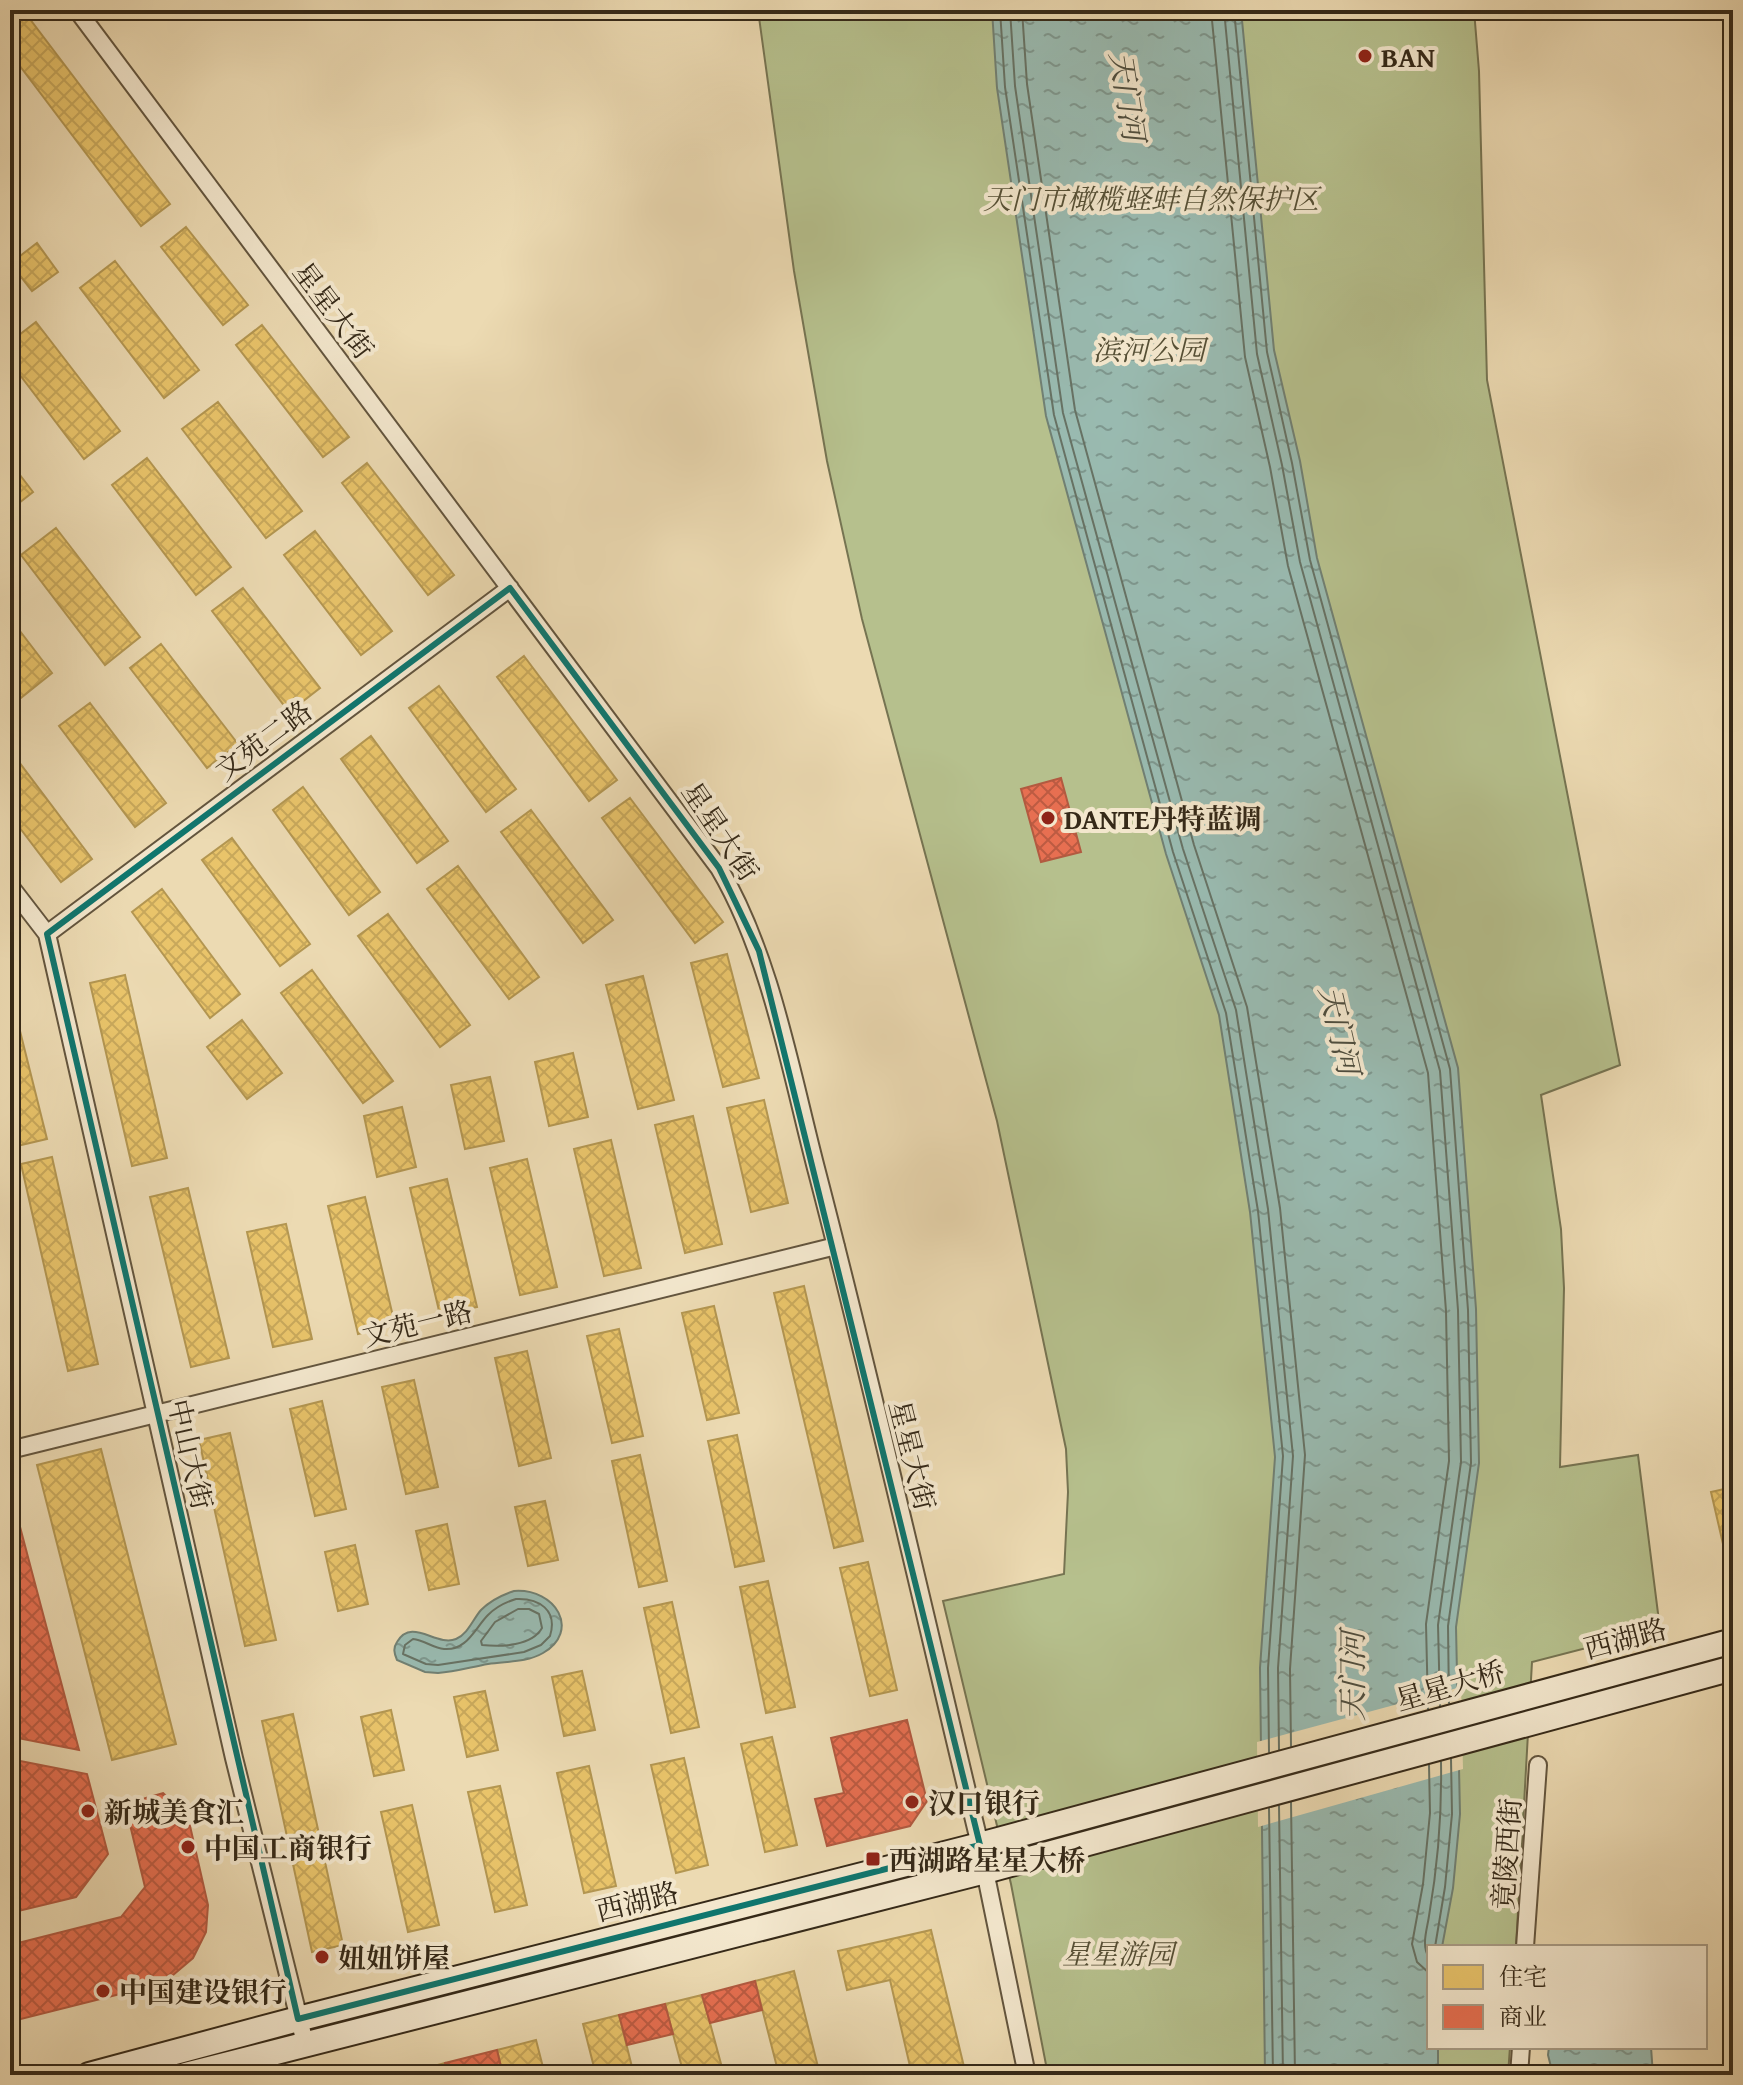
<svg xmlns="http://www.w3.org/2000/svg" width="1743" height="2085" viewBox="0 0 1743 2085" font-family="'Gentium Book Plus','Noto Serif SC',serif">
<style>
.park{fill:#b6c08d;stroke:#767452;stroke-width:2}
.water{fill:url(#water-ripples);stroke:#718073;stroke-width:2}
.pier{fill:#ecdab2}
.homes{fill:url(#homes-cross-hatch);stroke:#b39651;stroke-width:2}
.shops{fill:url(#shops-cross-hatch);stroke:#b25a40;stroke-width:2}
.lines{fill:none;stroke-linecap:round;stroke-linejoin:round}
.shore{stroke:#677264;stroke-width:2}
.minor-casing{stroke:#63553e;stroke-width:20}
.secondary-casing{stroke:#352918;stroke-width:28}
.minor{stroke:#f3e7cd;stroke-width:16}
.secondary{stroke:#f3e7cd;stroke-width:24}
.marked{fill:none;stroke:#0f766e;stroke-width:6;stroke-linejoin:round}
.poi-dot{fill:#8f2418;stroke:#f3e7cd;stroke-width:3}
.labels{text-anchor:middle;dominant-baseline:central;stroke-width:8;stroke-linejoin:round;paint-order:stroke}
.poi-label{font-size:28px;font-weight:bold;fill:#352918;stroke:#f3e7cd;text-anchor:start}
.park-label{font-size:28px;font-style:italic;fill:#554f35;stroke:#f3e7cd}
.street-label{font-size:28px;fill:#352918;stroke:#f3e7cd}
.water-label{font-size:30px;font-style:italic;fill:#4e4d3e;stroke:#f3e7cd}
</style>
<defs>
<pattern id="water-ripples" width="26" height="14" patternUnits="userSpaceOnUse" patternTransform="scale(2)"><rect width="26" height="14" fill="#99bab0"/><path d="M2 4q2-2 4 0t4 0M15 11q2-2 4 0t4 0" fill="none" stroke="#7e978e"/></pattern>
<pattern id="homes-cross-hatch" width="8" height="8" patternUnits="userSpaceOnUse" patternTransform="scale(2)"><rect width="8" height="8" fill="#e9c46a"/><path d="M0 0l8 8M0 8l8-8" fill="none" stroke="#c8a85b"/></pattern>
<pattern id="shops-cross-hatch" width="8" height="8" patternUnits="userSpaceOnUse" patternTransform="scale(2)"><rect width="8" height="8" fill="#e76f51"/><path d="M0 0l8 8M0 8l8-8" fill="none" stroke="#bc5b42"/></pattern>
</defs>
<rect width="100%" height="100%" fill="#ecdab2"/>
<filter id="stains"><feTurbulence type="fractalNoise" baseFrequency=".0025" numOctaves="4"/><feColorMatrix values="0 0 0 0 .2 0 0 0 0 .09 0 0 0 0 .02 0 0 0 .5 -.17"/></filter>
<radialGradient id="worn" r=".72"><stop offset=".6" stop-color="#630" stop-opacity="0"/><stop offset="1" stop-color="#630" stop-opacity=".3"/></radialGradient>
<path class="park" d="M758 10H1474L1479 71 1487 380 1620 1065 1541 1095 1561 1229 1564 1288 1560 1467 1638 1455 1660 1629 1532 1662 1516 1947H1429V2047H1510L1508 2075H1048L1011 1884 943 1601 1064 1574 1068 1492 1066 1449 997 1121 862 619 827 461 794 271Z"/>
<path class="water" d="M992 10H1241L1274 350 1300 461 1317 558 1458 1068 1476 1309 1479 1463 1456 1627 1460 1814 1453 1888 1442 1947H1429V2047H1438V2075H1265L1260 1668 1275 1457 1250 1212 1219 1015 1166 854 1046 416 997 88Z
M514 1591C556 1588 581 1631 543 1653 526 1663 506 1661 488 1664 471 1667 455 1672 438 1673L425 1672 397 1660C394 1653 393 1648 397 1642 412 1617 436 1647 456 1639 468 1634 473 1619 481 1610 490 1601 502 1595 514 1591Z
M1549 2047H1651L1653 2075H1553L1548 2055Z"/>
<path class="pier" d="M1461 1687 1463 1769 1258 1827 1257 1742Z"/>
<path class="homes" d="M10 10H23L170 204 141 226 10 53Z
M186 227 248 305 223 325 161 247Z
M10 243 20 256 37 243 58 272 32 291 21 277 10 285Z
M115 261 199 370 164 398 80 288Z
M36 322 120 431 84 459 10 362V342Z
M262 325 349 437 323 457 236 345Z
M218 402 302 511 266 538 182 429Z
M147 458 231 567 196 595 112 485Z
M10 462 33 492 10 510Z
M367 463 454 575 428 595 342 483Z
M56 528 140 637 105 665 21 555Z
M315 531 392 631 361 655 284 555Z
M243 588 320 688 289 712 212 611Z
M10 618 52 673 17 701 10 692Z
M161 644 238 744 207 768 130 668Z
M524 656 617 780 589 801 497 677Z
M439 686 516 789 486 812 409 708Z
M90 703 166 803 135 827 59 726Z
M371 736 448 841 417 863 341 759Z
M16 758 92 859 61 882 10 815V762Z
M303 787 380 892 349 915 273 810Z
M630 798 723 922 695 943 602 818Z
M531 810 613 920 583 943 501 832Z
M232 838 310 944 280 966 202 860Z
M458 866 539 977 509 999 427 889Z
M162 889 240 994 210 1018 132 912Z
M388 914 470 1025 440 1047 358 936Z
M727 954 759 1078 723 1087 691 963Z
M312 970 393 1081 363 1103 281 993Z
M125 975 167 1158 132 1166 90 983Z
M643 976 674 1100 638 1109 606 985Z
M10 991 47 1139 17 1146 10 1117Z
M242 1020 282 1073 247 1099 207 1047Z
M573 1053 588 1117 549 1126 535 1062Z
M490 1077 504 1141 465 1149 451 1085Z
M764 1100 788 1203 751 1212 727 1108Z
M402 1107 416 1167 377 1177 364 1116Z
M693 1116 722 1244 685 1253 655 1125Z
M611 1140 641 1268 604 1276 574 1149Z
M52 1157 98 1364 68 1371 21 1164Z
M527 1159 557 1287 520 1295 490 1168Z
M447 1179 477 1307 440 1315 410 1188Z
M188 1188 229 1358 191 1367 150 1197Z
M365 1197 395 1325 358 1334 328 1206Z
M286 1224 312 1339 273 1347 247 1232Z
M804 1286 863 1541 834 1548 774 1293Z
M714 1306 739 1413 707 1420 682 1313Z
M619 1329 643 1436 612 1443 587 1336Z
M527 1351 551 1458 519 1466 495 1358Z
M414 1380 438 1487 406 1494 382 1387Z
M322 1401 346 1509 315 1516 290 1409Z
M230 1433 276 1640 245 1646 199 1440Z
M737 1435 764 1561 735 1567 708 1441Z
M101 1449 176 1744 112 1760 37 1465Z
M640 1455 667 1581 639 1587 612 1461Z
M1733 1487V1583H1732L1711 1492Z
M545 1501 558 1560 528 1566 515 1507Z
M447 1524 459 1584 429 1590 416 1531Z
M355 1545 368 1604 338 1611 325 1552Z
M868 1562 897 1690 870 1696 840 1568Z
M768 1581 795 1707 766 1713 740 1587Z
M672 1602 699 1727 671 1733 644 1608Z
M582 1671 595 1730 564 1736 552 1677Z
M485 1691 498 1750 467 1757 454 1697Z
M391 1710 404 1770 374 1776 361 1717Z
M293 1714 343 1945 312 1952 262 1721Z
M772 1737 797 1845 765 1852 741 1744Z
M684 1758 708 1865 676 1873 651 1765Z
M589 1766 616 1886 584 1893 557 1773Z
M500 1786 527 1905 495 1912 468 1792Z
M412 1805 439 1925 408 1932 381 1812Z
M931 1930 966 2075H912L890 1980 847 1990 838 1951Z
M794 1971 820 2075H779L755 1981Z
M702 1995 710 2023 724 2075H684L673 2034 665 2004Z
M619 2015 634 2075H596L583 2024Z
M536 2040 545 2075H503L497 2050Z
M445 2063 448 2075H409L408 2073Z"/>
<path class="shops" d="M1061 778 1081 852 1041 862 1021 789Z
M10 1489 79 1750 12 1737 10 1730Z
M907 1720 927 1801 910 1826 827 1846 815 1799 844 1793 831 1738Z
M10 1759 87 1774 108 1854 76 1897 10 1913Z
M163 1793 188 1817 208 1905 206 1932 193 1958 172 1976 140 1989 21 2019 10 2012V1945L121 1917 145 1887 125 1804Z
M755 1981 762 2010 710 2023 702 1995Z
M665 2004 673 2034 627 2045 619 2015Z
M497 2050 503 2075H448L445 2063Z"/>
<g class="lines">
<path class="shore" d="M1000 10 1005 87 1054 415 1173 852 1226 1013 1258 1211 1283 1456 1268 1668 1269 1752
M1010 10 1015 86 1063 413 1183 849 1236 1010 1268 1209 1293 1456 1278 1668 1279 1750
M1022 10 1027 84 1075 410 1194 845 1247 1007 1280 1208 1305 1455 1290 1669 1291 1746
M1211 10 1245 357 1270 467 1288 566 1428 1073 1446 1311 1449 1461 1426 1624 1428 1709
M1224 10 1257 354 1282 465 1300 562 1440 1071 1458 1310 1461 1462 1438 1625 1440 1706
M1234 10 1267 352 1292 463 1310 560 1450 1069 1468 1310 1471 1463 1448 1626 1449 1703
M516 1599C539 1598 558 1610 550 1636L541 1645 524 1652 438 1665 426 1664 403 1654 405 1645 413 1639C424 1640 433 1648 444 1649 467 1651 475 1628 488 1615 496 1607 506 1602 516 1599Z
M518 1609H529L539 1614 542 1628C532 1646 501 1647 482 1645L481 1641 495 1622Z
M1429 1765 1430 1813 1423 1884 1412 1944 1417 1962 1429 1973
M1291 1802 1295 2075
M1279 1806 1283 2075
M1269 1808 1273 2075
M1435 1947 1445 1887 1452 1814 1451 1759
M1429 1958C1421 1945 1427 1930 1429 1916 1438 1864 1442 1814 1441 1762"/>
<g class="minor-casing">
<path id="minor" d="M77 10 719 868C771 956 791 1073 817 1172 875 1395 926 1621 980 1845
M10 886 47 934 234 1758 305 2043
M47 934 510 588
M10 1450 836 1246
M985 1871 1027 2075
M1525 1947 1538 1765
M1519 2075 1521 2047"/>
</g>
<g class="secondary-casing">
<path id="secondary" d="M89 2075 298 2019 980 1845 1733 1641
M186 2075 985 1871 1733 1668"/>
</g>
<use href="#minor" class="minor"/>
<use href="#secondary" class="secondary"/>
</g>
<path class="marked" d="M510 588 719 868 759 951 980 1845 298 2019 47 934Z"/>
<g class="poi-dot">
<circle cx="1365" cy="56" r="8"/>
<circle cx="1048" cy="818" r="8"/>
<circle cx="912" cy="1802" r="8"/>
<circle cx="88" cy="1811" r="8"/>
<circle cx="188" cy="1847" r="8"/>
<rect x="865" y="1851" width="16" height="16" rx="4"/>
<circle cx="322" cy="1957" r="8"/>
<circle cx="103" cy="1991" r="8"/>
</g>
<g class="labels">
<g class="poi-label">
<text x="1381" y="56">BAN</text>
<text x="1064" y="818">DANTE丹特蓝调</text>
<text x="928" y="1802">汉口银行</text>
<text x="104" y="1811">新城美食汇</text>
<text x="204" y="1847">中国工商银行</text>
<text x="889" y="1859">西湖路星星大桥</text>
<text x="338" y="1957">妞妞饼屋</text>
<text x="119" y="1991">中国建设银行</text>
</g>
<g class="park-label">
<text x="1151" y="198">天门市橄榄蛏蚌自然保护区</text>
<text x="1149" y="349">滨河公园</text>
<text x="1118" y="1953">星星游园</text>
</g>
<g class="street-label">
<text transform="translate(334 310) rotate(53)">星星大街</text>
<text transform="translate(263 740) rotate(-37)">文苑二路</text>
<text transform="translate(721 831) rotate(56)">星星大街</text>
<text transform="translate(417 1323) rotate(-14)">文苑一路</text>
<text transform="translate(191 1454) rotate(77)">中山大街</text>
<text transform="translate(913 1455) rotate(76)">星星大街</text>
<text transform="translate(1625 1638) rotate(-15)">西湖路</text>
<text transform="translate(1450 1685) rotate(-16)">星星大桥</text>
<text transform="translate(1506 1854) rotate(-86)">竟陵西街</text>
<text transform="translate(637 1901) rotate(-14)">西湖路</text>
</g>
<g class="water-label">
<text transform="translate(1128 96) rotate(81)">天门河</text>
<text transform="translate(1340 1030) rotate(77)">天门河</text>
<text transform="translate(1352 1676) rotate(-90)">天门河</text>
</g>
</g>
<rect width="1743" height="2085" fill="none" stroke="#ecdab2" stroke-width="40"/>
<rect x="12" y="12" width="1719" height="2061" fill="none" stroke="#352918" stroke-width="4"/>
<rect x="20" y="20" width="1703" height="2045" fill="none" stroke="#352918" stroke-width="2"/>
<rect x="1427" y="1945" width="280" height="104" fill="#f3e7cd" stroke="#a79b85" stroke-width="2"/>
<rect x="1443" y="1965" width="40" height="24" fill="#e9c46a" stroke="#a79b85" stroke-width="2"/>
<text x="1499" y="1985" font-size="24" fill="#352918">住宅</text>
<rect x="1443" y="2005" width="40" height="24" fill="#e76f51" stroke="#a79b85" stroke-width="2"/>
<text x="1499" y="2025" font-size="24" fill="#352918">商业</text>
<rect width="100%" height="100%" filter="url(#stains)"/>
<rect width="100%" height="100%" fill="url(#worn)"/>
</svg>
